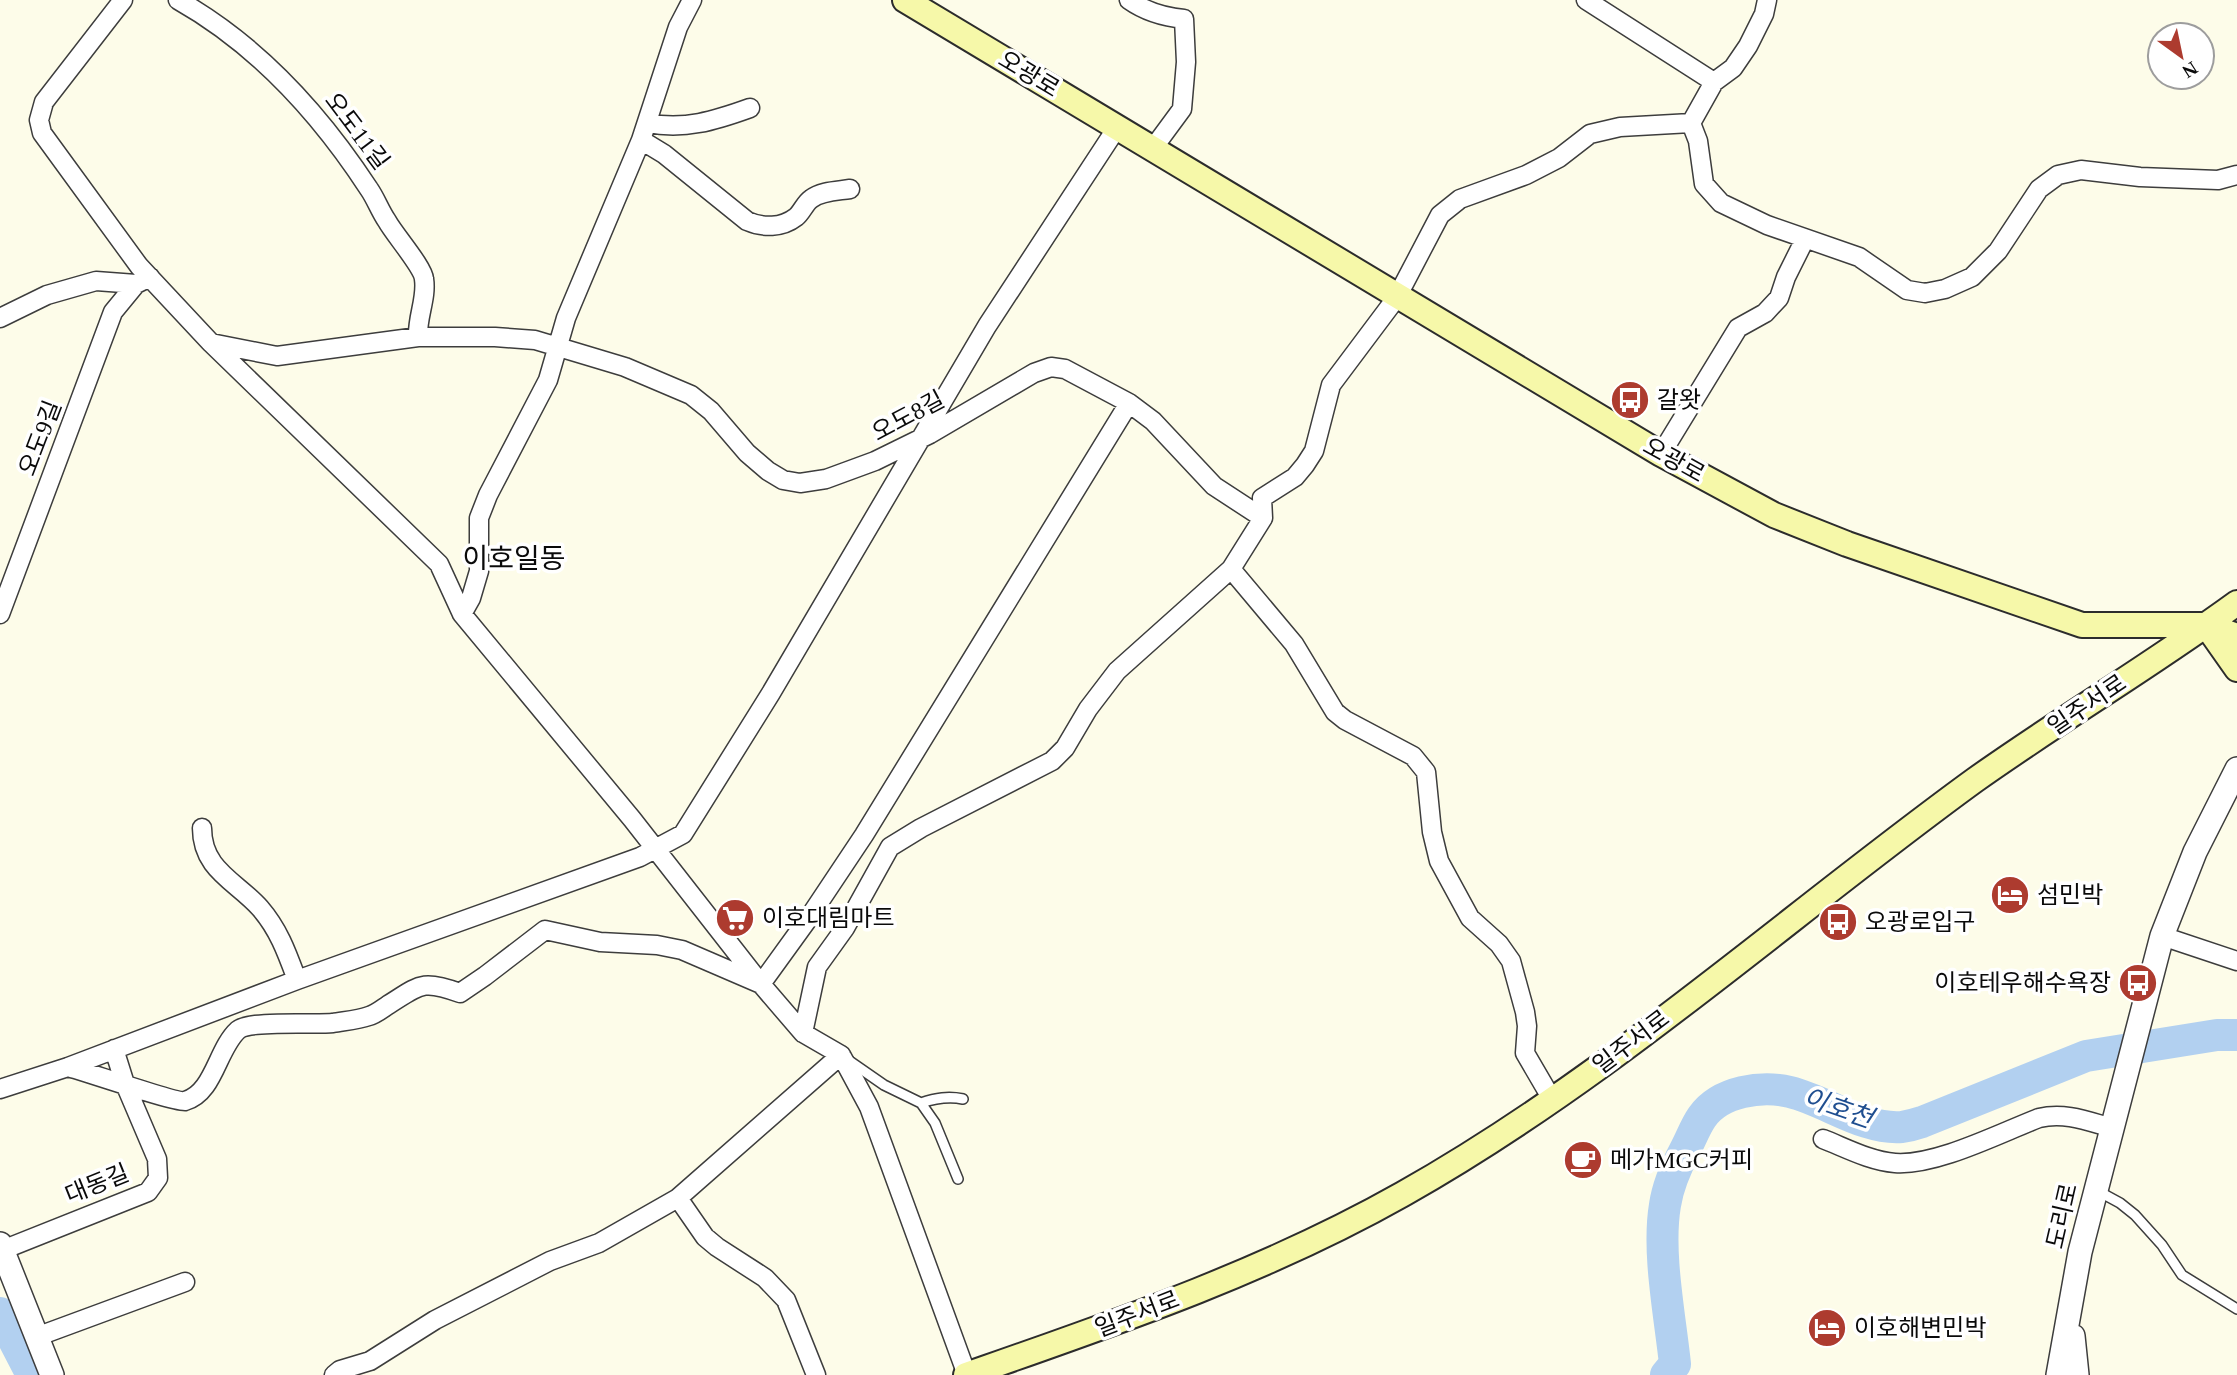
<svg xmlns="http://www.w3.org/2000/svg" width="2237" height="1375" viewBox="0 0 2237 1375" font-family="'Times New Roman','Noto Sans KR',serif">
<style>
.water{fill:#b2d0f0;stroke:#3f7ac1;stroke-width:2}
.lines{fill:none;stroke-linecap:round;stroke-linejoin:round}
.river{stroke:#b2d0f0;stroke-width:32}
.service-casing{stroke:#3d3d3d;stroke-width:12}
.minor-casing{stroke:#3d3d3d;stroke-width:21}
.tertiary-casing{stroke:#3d3d3d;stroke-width:26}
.secondary-casing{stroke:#2c2c2c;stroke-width:28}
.service{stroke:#fff;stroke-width:9}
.minor{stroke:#fff;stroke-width:18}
.tertiary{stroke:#fff;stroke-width:23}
.secondary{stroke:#f6f8a9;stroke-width:24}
.labels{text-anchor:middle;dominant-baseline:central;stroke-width:7;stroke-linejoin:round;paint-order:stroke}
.street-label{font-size:24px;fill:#0a0a0a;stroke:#fff}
.poi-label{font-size:24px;fill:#0a0a0a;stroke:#fff;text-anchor:start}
.water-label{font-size:26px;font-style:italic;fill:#1f4e90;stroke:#fff}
.quarter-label{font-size:28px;fill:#0a0a0a;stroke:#fff}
</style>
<rect width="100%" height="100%" fill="#fdfce9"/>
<path class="water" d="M2219 1027H2237V1042L2148 1055 2152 1037Z"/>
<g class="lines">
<path class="river" d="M0 1313 32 1375
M1666 1375 1675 1364C1670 1316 1657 1252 1665 1205 1668 1185 1676 1167 1685 1150 1691 1139 1695 1127 1702 1117 1720 1091 1762 1085 1790 1092 1827 1101 1863 1130 1902 1127 1908 1126 1916 1124 1922 1122L2086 1056 2217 1035H2237"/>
<g class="service-casing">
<path id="service" d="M848 1060 884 1085 921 1103 935 1123 958 1179
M921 1103C936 1098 948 1096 963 1099
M2096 1190 2120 1203 2135 1215 2162 1245 2182 1275 2237 1309"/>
</g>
<g class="minor-casing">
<path id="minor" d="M123 0 44 102 39 120 42 133 139 266 211 343 439 564 462 614
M178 0C256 44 320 114 369 189 376 199 380 211 387 221 394 234 423 267 424 279 427 298 417 317 418 337
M692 0 678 27 641 140 566 318 548 380 488 495 479 518V571L471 598 462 614 632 819 761 984 803 1033 841 1055 869 1107 967 1375
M1129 0C1146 12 1163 17 1184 19L1186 62 1182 109 1154 147
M1586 0 1714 82
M647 123C685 130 714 121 750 108
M1691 123 1698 141 1704 184 1721 203 1767 225 1859 257 1907 290 1925 293 1945 289 1972 277 1998 251 2039 189 2058 175 2081 170 2140 177 2218 180 2237 175
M1691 123 1714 82 1733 68 1748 46 1764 14 1767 0
M641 140 664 154 747 221C763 228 782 228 796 217 802 212 805 203 811 199 821 191 837 191 850 189
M0 318 47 295 96 281 136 284
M211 343 277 356 418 337H495L535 340 625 367 691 395 711 411 747 453 768 471 783 480 800 483 826 479 875 461 930 434 1034 373 1051 367 1065 369 1129 403 1153 421 1214 486 1263 518
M1661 454 1738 328 1765 313 1779 298 1786 277 1805 239
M1231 569 1294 644 1335 712 1345 720 1413 756 1426 772 1432 832 1439 861 1470 918 1499 944 1511 961 1525 1012 1527 1026 1525 1053 1553 1101
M0 614 113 312 136 284 150 277
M202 828C202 870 236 881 260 908 279 930 287 953 297 980
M2162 936 2237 961
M803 1033 817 967 845 928 890 847 921 828 1052 761 1065 748 1088 709 1117 671 1231 569 1263 518 1262 498 1295 477 1305 465 1314 451 1331 385 1397 297 1440 215 1460 199 1526 175 1559 158 1590 134 1620 127 1691 123
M68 1067C84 1071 177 1103 185 1101 214 1093 217 1049 238 1030 250 1020 314 1025 333 1023 344 1021 358 1020 369 1016 376 1014 382 1009 388 1005 420 985 422 979 460 993L485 976 545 930 600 942 657 945 682 950 761 984 808 919 864 835 1129 403
M0 1089 68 1067 297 980 640 857 683 834 771 693 987 326 1118 126
M1823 1139C1846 1148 1870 1161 1895 1163 1936 1166 2000 1133 2039 1118 2065 1112 2087 1121 2112 1128
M678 1198 705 1237 717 1247 765 1278 786 1300 816 1375
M0 1251 148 1192 158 1178 157 1159 125 1084 114 1049
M36 1337 185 1282
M334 1375 340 1370 370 1361 435 1320 550 1261 599 1243 678 1198 841 1055"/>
</g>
<g class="tertiary-casing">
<path id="tertiary" d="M0 1244 52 1375
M2073 1336 2077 1375
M2058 1375 2080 1252 2162 936 2195 852 2237 769"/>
</g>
<g class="secondary-casing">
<path id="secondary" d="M905 0 1661 454 1774 515 1847 544 2082 625H2206L2237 636
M2206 625 2237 669
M966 1375C1115 1323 1265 1272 1403 1194 1609 1078 1785 918 1975 780 2061 719 2152 665 2237 603"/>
</g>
<use href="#service" class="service"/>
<use href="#minor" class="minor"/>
<use href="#tertiary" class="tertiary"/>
<use href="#secondary" class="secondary"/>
</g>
<defs>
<g id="bus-disc" transform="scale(2.0125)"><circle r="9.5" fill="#ad3b2f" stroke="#fff"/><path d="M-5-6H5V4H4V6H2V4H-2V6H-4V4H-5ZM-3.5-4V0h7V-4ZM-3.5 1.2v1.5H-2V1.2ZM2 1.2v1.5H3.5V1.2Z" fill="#fff"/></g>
<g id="hotel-disc" transform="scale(2.0125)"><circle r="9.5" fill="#ad3b2f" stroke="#fff"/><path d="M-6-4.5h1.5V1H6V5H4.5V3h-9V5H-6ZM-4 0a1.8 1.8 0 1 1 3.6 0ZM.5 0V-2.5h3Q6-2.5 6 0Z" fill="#fff"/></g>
<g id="supermarket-disc" transform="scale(2.0125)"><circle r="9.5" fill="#ad3b2f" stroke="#fff"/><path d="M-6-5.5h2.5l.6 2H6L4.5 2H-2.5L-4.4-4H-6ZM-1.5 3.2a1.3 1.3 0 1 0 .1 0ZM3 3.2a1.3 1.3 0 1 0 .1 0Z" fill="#fff"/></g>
<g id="cafe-disc" transform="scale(2.0125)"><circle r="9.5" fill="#ad3b2f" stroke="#fff"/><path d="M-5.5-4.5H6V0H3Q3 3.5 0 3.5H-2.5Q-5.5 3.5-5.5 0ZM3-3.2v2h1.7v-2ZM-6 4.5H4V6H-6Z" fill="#fff"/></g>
</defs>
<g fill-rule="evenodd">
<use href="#bus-disc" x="1630" y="400"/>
<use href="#hotel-disc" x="2010" y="895"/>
<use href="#supermarket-disc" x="735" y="918"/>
<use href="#bus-disc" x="1838" y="922"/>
<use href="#bus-disc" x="2138" y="983"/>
<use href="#cafe-disc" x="1583" y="1160"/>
<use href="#hotel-disc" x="1827" y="1328"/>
</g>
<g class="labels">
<g class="street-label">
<text transform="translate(1029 74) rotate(31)">오광로</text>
<text transform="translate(357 131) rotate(53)">오도11길</text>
<text transform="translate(908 416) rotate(-28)">오도8길</text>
<text transform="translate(40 438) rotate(-69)">오도9길</text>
<text transform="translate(1674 460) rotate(29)">오광로</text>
<text transform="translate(2087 705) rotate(-34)">일주서로</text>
<text transform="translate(1631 1042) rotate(-37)">일주서로</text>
<text transform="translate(97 1184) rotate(-22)">대동길</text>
<text transform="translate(2062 1216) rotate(-77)">도리로</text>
<text transform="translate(1137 1314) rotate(-21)">일주서로</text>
</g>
<g class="poi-label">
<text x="1657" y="400">갈왓</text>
<text x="2037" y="895">섬민박</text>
<text x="762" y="918">이호대림마트</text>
<text x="1865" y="922">오광로입구</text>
<text x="2111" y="983" text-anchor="end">이호테우해수욕장</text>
<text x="1610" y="1160">메가MGC커피</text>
<text x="1854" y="1328">이호해변민박</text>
</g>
<g class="water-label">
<text transform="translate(1838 1108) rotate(19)">이호천</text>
</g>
<g class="quarter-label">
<text x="514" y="558">이호일동</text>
</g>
</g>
<g transform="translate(2181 56) rotate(147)"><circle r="33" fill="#ffffff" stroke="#9d9d9d" stroke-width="2"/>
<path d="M0-5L12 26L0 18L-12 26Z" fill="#ad3b2f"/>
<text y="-10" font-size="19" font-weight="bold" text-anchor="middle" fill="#0a0a0a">N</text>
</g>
</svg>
